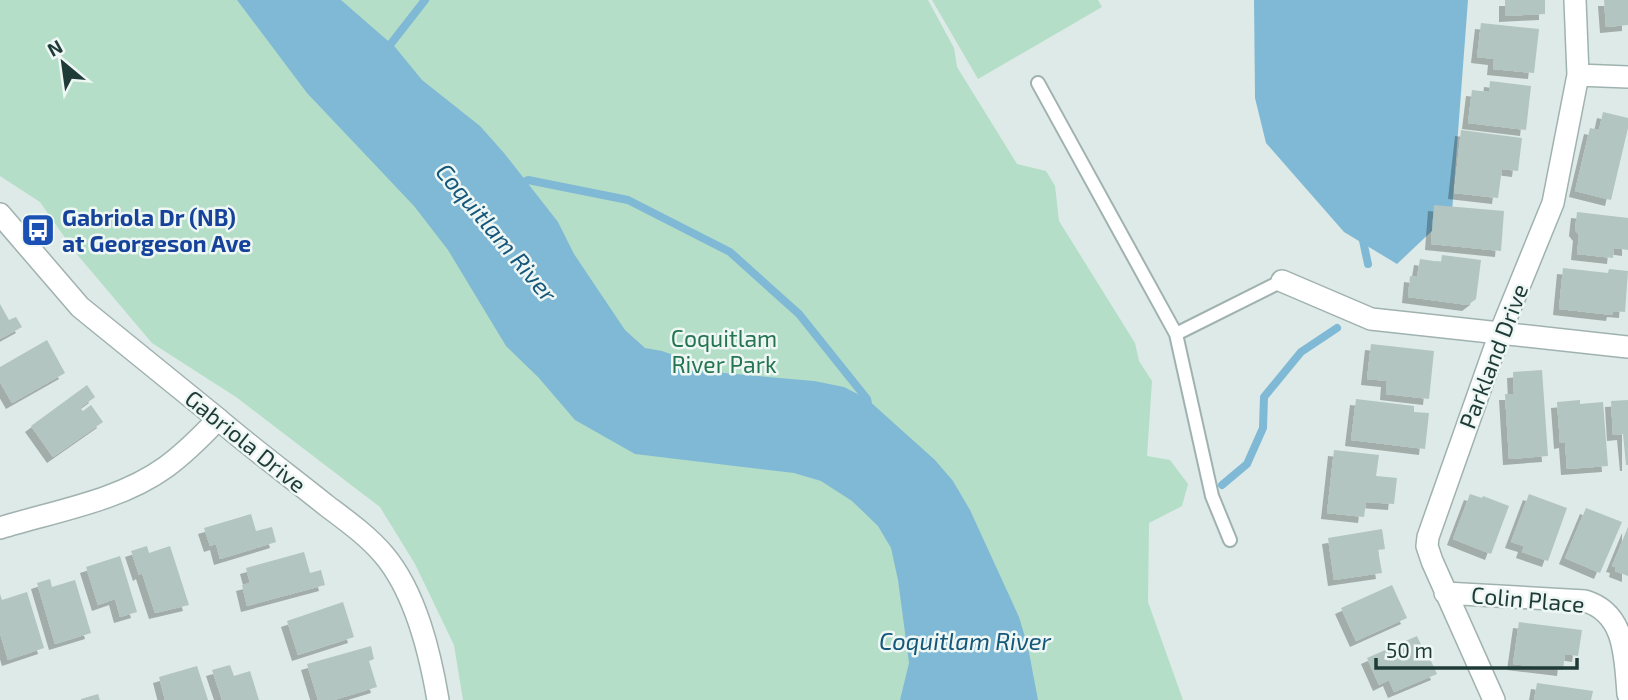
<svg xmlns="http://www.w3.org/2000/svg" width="1628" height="700" viewBox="0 0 1628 700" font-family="'Exo 2',sans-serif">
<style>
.green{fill:#b4dec7}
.water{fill:#80b9d5}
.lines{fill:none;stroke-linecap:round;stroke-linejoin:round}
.stream{stroke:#80b9d5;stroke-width:8}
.building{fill:#b2c5c0;filter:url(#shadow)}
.service-casing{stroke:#a0b2af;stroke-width:16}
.minor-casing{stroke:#a0b2af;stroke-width:24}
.tertiary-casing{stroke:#a0b2af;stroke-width:24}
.service{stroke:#fff;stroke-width:12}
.minor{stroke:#fff;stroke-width:21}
.tertiary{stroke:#fff;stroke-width:21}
.labels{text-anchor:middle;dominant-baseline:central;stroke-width:5;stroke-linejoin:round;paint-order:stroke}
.transit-label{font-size:23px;font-weight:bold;fill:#164399;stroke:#eef7f4;text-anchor:start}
.park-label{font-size:23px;fill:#257452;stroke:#eef7f4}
.street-label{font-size:23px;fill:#1e3b38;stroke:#eef7f4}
.water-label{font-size:24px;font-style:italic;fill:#15577a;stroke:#eef7f4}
</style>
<defs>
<filter id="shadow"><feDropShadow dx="-6" dy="6" stdDeviation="0" flood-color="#0004"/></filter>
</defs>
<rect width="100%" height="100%" fill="#ddeae7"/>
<path class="green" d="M0 0H928L954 48 957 67 1017 164 1046 171 1055 186 1059 221 1135 343 1139 361 1152 381 1147 456 1170 460 1188 484 1182 506 1149 523 1148 602 1183 700H463L454 645 415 564 380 507 236 397 152 343 75 252 40 202 0 176Z
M932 0H1098L1102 7 978 79Z"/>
<path class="water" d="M237 0H341L395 47 422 80 480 126 504 153 558 222 574 254 625 330 645 348 662 351 724 373 814 381 844 387 867 399 935 460 953 481 970 510 1019 617 1028 647 1038 700H900L909 663 898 580 891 548 878 526 852 501 821 481 794 473 635 454 575 420 538 377 506 346 448 250 414 206 307 93Z
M1254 0H1468L1452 212 1397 264 1344 232 1266 143 1255 98Z"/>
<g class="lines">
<path class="stream" d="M386 50 425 0
M519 185 528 180 628 200 730 252 799 314 867 399 869 409
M1362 236 1368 264
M1222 485 1247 464 1263 428 1264 397 1301 352 1337 328"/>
</g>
<path class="building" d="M1505 0H1545V14L1505 16Z
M1604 0H1628V25L1606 27Z
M1481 23 1539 29 1534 73 1493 69 1494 59 1477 57Z
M1490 81 1531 86 1526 130 1468 123 1472 90 1489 92Z
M1603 112 1628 118V128L1611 200 1575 191 1590 128 1599 130Z
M1461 130 1522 138 1518 171 1502 169 1498 198 1454 193Z
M1434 205 1504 211 1501 251 1431 244Z
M1577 212 1628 218V250L1614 248 1613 258 1577 254 1579 235 1575 230Z
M1442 255 1481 260 1476 299 1468 305 1408 297 1410 276 1417 277 1420 259 1441 262Z
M1563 268 1608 273 1609 269 1628 271 1625 312 1613 311 1612 315 1559 309Z
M0 304 9 320 16 317 22 327 0 339Z
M47 340 65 373 12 403 0 382V367Z
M1371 344 1434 351 1429 399 1386 394 1387 381 1367 379Z
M1542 370 1548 456 1509 459 1505 394H1514L1513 372Z
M87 385 95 397 80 408 83 411 91 405 103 422 53 457 31 426Z
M1356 399 1414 406V412L1429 413 1425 449 1351 440Z
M1580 400V404L1603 402 1608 466 1567 469 1565 442 1560 443 1557 402Z
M1628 400V465H1626L1623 434 1613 435 1611 401Z
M1334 450 1379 455 1376 476 1397 478 1394 504 1366 502 1364 517 1327 513Z
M1470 494 1482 498 1483 496 1509 506 1491 554 1453 539Z
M1529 494 1567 508 1548 561 1522 552 1524 546 1511 542Z
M1586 508 1622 522 1600 573 1565 558Z
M251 514 256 531 272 527 276 542 220 559 216 544 210 546 204 528Z
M1628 527V576L1615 571 1616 567 1612 566Z
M1382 529 1385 549 1378 550 1382 573 1334 580 1328 538Z
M147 546 149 553 170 546 189 605 155 613 142 573 139 575 131 551Z
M304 552 310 573 321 570 325 585 247 606 242 585 250 583 246 568Z
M120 556 137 612 120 617 115 599 98 605 86 567Z
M50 579 52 587 75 580 91 633 55 644 37 583Z
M1392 585 1407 618 1356 641 1341 608Z
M27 592 44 648 8 660 0 633V594L2 600Z
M343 602 354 637 298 655 287 621Z
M1519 622 1582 630 1578 656 1565 654 1563 670 1513 664Z
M1417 636 1428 660 1430 659 1437 674 1394 692 1389 680 1379 685 1367 658Z
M371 646 374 659 369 661 377 687 334 700H318L307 664Z
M230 665 234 676 250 671 259 700H222L212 670Z
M197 666 208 700H165L159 677Z
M1537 683 1593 691 1591 700H1534Z
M98 694 100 700H81V699Z"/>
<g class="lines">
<g class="service-casing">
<path id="service" d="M1038 83 1176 334 1282 281
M1176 334 1212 496 1230 540"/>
</g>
<g class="minor-casing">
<path id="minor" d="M1578 75 1628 77
M1282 281 1371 319 1628 347
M218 419C253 449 291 477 327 506 347 521 368 536 384 555 416 593 430 653 438 700
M1445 593 1585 601C1626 613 1625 658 1628 694
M1494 700 1432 561 1427 546 1428 537 1500 333 1553 203 1578 75 1575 0"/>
</g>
<g class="tertiary-casing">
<path id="tertiary" d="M0 214 80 307 218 419C202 436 185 453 166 467 119 501 55 511 0 528"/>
</g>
<use href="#service" class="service"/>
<use href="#minor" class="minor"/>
<use href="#tertiary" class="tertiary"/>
</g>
<defs>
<g id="bus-square" transform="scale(1.75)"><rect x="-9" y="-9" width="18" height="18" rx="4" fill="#1a4fb4" stroke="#eef7f4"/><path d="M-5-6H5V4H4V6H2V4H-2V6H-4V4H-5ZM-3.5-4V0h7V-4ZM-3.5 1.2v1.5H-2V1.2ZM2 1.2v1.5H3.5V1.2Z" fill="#fff"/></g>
</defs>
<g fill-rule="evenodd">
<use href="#bus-square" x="38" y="230"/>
</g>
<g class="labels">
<g class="transit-label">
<text x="62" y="217">Gabriola Dr (NB)<tspan x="62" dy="26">at Georgeson Ave</tspan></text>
</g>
<g class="park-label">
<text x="724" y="338">Coquitlam<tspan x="724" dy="26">River Park</tspan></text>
</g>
<g class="street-label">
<text transform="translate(1493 356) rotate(-69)">Parkland Drive</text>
<text transform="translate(246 441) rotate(39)">Gabriola Drive</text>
<text transform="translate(1528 599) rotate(5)">Colin Place</text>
</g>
<g class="water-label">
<text transform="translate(497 232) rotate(50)">Coquitlam River</text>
<text x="965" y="640">Coquitlam River</text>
</g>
</g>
<g transform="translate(63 63) rotate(331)" stroke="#eef7f4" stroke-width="5" paint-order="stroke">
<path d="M0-5L12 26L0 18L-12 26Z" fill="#1e3b38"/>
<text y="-10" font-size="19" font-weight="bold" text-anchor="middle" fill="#1e3b38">N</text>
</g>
<path d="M1376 658v10h201v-10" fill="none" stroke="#1e3b38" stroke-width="3.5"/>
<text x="1386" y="658" font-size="21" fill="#1e3b38" stroke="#eef7f4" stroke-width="5" paint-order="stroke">50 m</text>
</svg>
